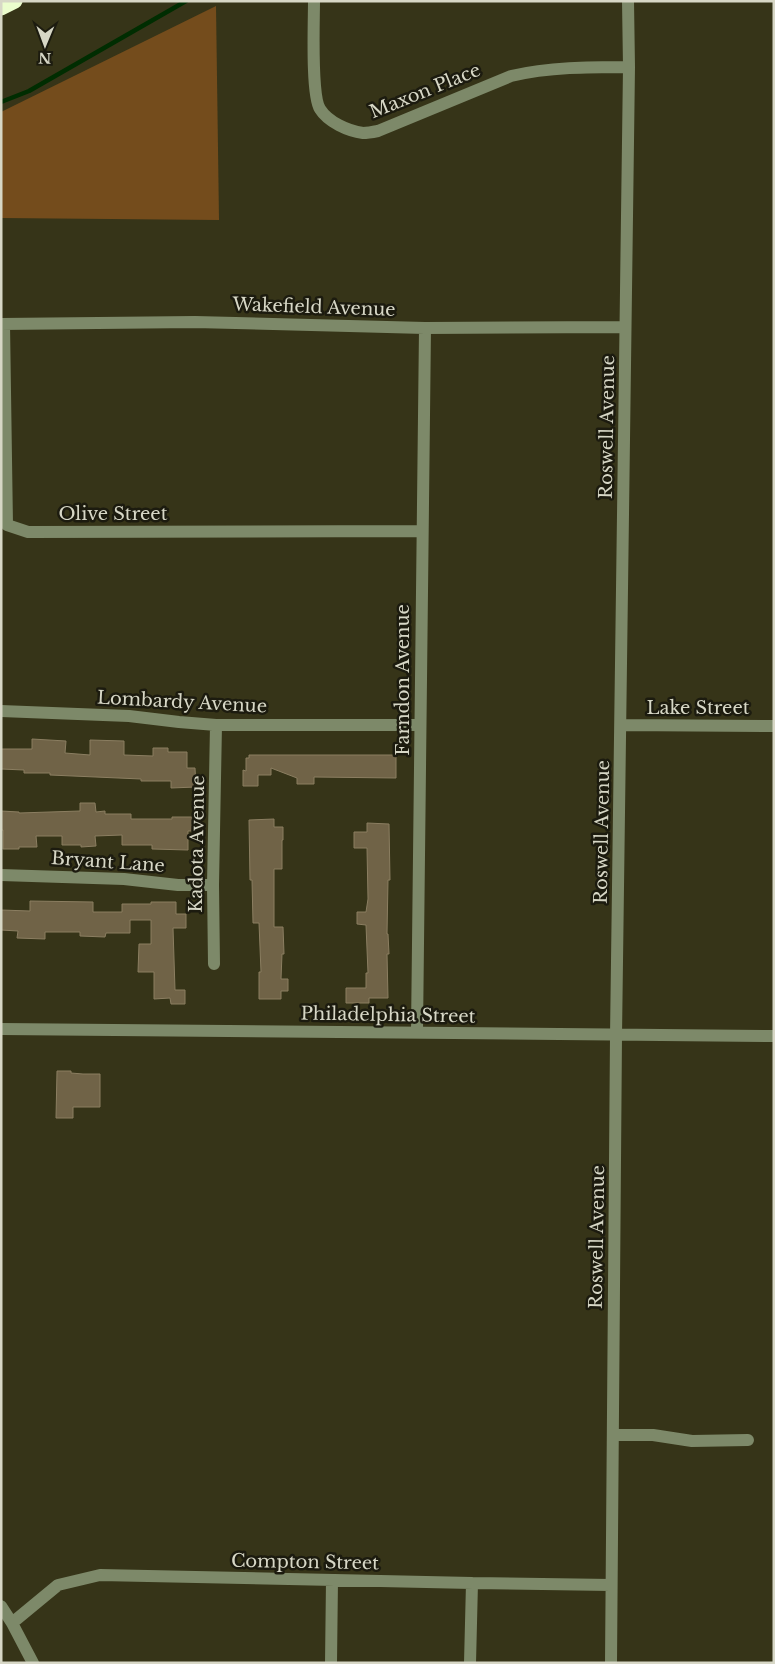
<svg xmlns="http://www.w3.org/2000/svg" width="775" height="1664" viewBox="0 0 775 1664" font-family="'Libre Baskerville',serif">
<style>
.green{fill:#744c1c}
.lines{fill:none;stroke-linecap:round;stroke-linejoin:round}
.stream{stroke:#002d01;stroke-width:4.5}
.building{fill:#706347;stroke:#8b7e61}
.minor{stroke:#7d8969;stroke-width:12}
.highway{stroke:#ebfdcd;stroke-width:15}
.labels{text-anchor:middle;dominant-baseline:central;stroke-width:5;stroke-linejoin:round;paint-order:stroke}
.street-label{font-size:18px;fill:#d7d7c6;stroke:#1c1b0f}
</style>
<rect width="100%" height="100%" fill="#363418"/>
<path class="green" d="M216 6 219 220 1 218V112Z"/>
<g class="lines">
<path class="stream" d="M1 102 29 91 186 1"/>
</g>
<path class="building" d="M32 739 66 741 65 753 90 755V740L124 741V755L153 756V748H168V752H187V768H195L196 787 171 788V781H141V779L50 775V773H24V770L1 769V749H32Z
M249 755H396V778L314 777V784H297V778L271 768V775H258V786H243V770L246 771V758H249Z
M80 803H95L96 812 105 811V814H131V819H172V817H195V831H188V850L152 849V845H122V835L95 836 96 846 81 847V845H62V836H36L37 847H19V849H3V830H1V811L19 812V813L80 811Z
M274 819V827H283V840H282V869H274V927H283L284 954H282L281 979H288V991H281V999H259V972H261L259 923H253L252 880H250L249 820Z
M367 823 389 824 390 880H388L387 934H388L389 954H387L388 998H369V1003H346V988H366V973H368L366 925 357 924V912H366L368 899 367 848H354V832H367Z
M30 901 93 902V912H122V904H151V902H176V914H186V928H173L175 990H185V1004H171L170 998 154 999V972H138L139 944H151V920H130V933H106L105 937 80 936V932H45V939L17 938 18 931 1 930V910L30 911Z
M57 1071H71V1073L83 1074H100V1107H73V1118H56Z"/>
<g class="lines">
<path class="minor" d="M314 1C314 22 311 95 320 109 328 122 348 131 363 133 367 133 373 132 378 131L511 76C549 67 589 67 629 67
M1 324 195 322 425 328 625 327
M4 324 7 525 28 532 422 531
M1 711 129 716 179 722 216 725H420
M621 725 774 726
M1 875 124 879 178 885H213
M214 964 213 885 216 725
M1 1029 774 1036
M417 1032 425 328
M613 1435H653L692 1441 748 1440
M1 1606 12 1623 33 1663
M12 1623 58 1585 100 1575 472 1583 611 1585
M331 1663 332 1580
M470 1663 472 1583
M611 1663 616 1036 629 67 628 1"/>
<path class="highway" d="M1 8 15 1"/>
</g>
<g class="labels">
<g class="street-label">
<text transform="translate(425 91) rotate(-22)">Maxon Place</text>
<text transform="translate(314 307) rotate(2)">Wakefield Avenue</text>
<text transform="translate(607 427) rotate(-89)">Roswell Avenue</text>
<text x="113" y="514">Olive Street</text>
<text transform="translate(403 680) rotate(-90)">Farndon Avenue</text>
<text transform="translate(182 702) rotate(3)">Lombardy Avenue</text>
<text x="698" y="708">Lake Street</text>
<text transform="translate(602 832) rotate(-89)">Roswell Avenue</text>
<text transform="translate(197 844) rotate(-89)">Kadota Avenue</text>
<text transform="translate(108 862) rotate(4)">Bryant Lane</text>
<text transform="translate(388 1015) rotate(1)">Philadelphia Street</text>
<text transform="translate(597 1237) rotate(-89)">Roswell Avenue</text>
<text transform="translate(305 1562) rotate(1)">Compton Street</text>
</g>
</g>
<rect width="775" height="1664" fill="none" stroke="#d7d7c6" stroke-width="5"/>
<g transform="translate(45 45) rotate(181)" stroke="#1c1b0f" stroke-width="4" paint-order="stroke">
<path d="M0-4L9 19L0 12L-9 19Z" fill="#d7d7c6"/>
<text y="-8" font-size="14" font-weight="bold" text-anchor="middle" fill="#d7d7c6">N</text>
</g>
</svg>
